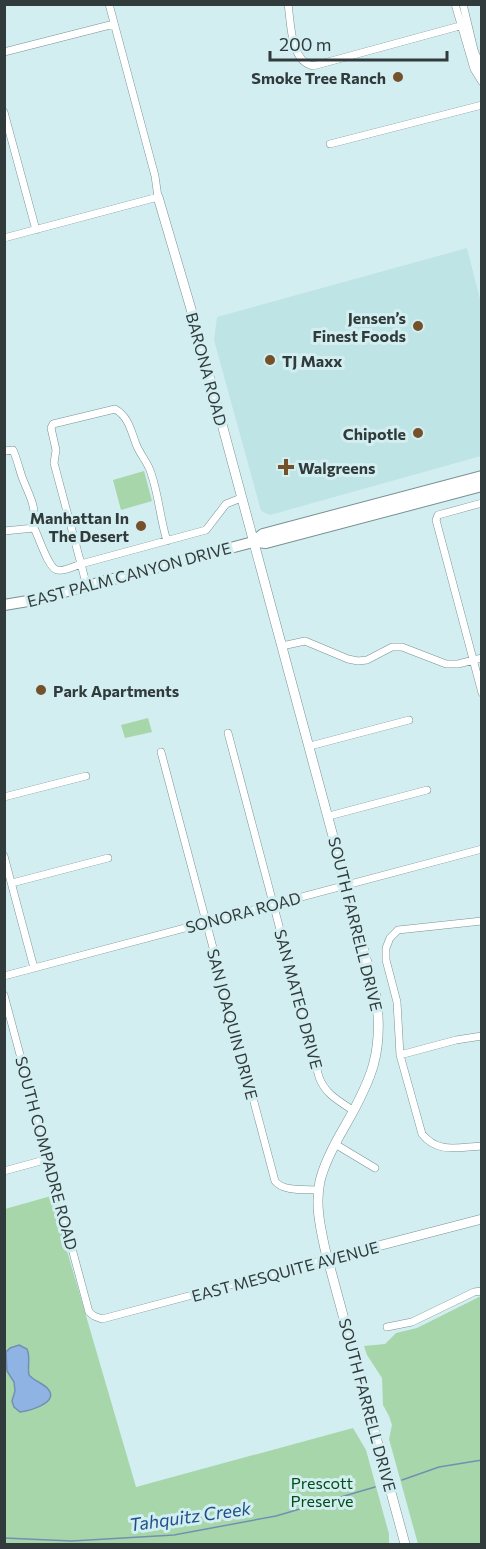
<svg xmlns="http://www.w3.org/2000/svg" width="486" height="1549" viewBox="0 0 486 1549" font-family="Commissioner,sans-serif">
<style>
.built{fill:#bfe4e6}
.green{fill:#a6d6aa}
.water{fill:#8fb4e4;stroke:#7390b2;stroke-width:1.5}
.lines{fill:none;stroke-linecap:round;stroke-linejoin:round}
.stream{stroke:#7390b2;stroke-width:1.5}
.street-casing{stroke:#799294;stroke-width:8}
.secondary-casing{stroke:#799294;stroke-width:10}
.primary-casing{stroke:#799294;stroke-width:12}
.street{stroke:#fff;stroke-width:7}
.secondary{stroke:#fff;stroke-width:9}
.primary{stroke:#fff;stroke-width:10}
.poi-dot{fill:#75512b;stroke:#d3eef0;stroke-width:2}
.labels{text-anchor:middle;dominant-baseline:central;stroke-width:6;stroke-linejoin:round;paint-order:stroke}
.poi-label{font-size:16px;font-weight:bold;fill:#313b3c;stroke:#d3eef0;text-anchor:end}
.street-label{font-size:16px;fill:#313b3c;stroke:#d3eef0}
.park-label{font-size:16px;fill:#014e17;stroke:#d3eef0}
.water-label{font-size:18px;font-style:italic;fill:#1e4f89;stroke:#d3eef0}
</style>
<rect width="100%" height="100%" fill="#d3eef0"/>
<path class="built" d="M467 248 481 303V456L270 515 261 511 214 340 217 317Z"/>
<path class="green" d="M144 471 152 501 121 510 113 480Z
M148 718 152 732 125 738 121 725Z
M51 1196 136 1487 353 1428 366 1450 389 1534V1544H5V1209Z
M481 1296V1544H418L389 1439 392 1425 389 1416 383 1405 382 1378 367 1355 364 1346 385 1344 396 1333 417 1328Z"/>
<path class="water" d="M19 1345 27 1349C31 1358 27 1365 29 1375 34 1381 43 1383 48 1389 60 1403 28 1411 20 1412L14 1407 12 1401 15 1391 14 1382 7 1371 6 1352 10 1348Z"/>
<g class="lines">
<path class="stream" d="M402 1480 439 1467 482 1460
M4 1538 72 1541 174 1535 276 1516 375 1487"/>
<g class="street-casing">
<path id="street" d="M288 4C291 23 290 61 313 66L467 24
M455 4 474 69 482 82
M463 4 474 50 482 70
M4 52 114 24
M4 112 36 230
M330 144 482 105
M4 238 158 197 155 176 109 4
M4 451 13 450C17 459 19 468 22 477 30 498 36 503 34 528L4 531
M482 503 438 515 436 520 482 693
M34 528C39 537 48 568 57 570 64 572 74 566 81 564L54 463 56 450 51 428 53 424 115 409C129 417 131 431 136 444 140 455 148 462 151 473 159 496 160 519 167 541
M87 587 81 564 206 530 226 504 241 498
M282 646 305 641 348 659 358 661 367 660 392 647H402L446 664H458L482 658
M228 733 319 1077C325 1094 339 1101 354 1111
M310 746 409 720
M161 752 275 1181C283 1192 306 1189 319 1190
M4 797 86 776
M329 816 427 790
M4 856 34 968
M12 883 108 858
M482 921 398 930 390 938 386 948V960L397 1002 400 1055 422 1134C438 1154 458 1147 482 1146
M4 976 482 849
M4 995 89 1312 94 1316 102 1319 328 1259
M400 1055 456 1040 482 1036
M335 1144 375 1168
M4 1171 48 1159
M387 1327 412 1322 474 1292 482 1291"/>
</g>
<g class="secondary-casing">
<path id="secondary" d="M158 197 191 309 376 996C384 1051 372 1079 345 1126 335 1143 325 1161 320 1181 315 1204 320 1226 325 1249L405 1544
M328 1259 482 1219"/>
</g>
<g class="primary-casing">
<path id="primary" d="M253 542 263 534 482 476
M4 605 34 600 253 542 266 543 482 486"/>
</g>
<use href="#street" class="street"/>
<use href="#secondary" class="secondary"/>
<use href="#primary" class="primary"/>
</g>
<g class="poi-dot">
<circle cx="398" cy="77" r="6"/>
<circle cx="418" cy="326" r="6"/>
<circle cx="270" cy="360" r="6"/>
<circle cx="418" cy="433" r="6"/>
<path d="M283 458h6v6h6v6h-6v6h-6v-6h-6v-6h6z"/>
<circle cx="141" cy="526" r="6"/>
<circle cx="41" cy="690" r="6"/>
</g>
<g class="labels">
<g class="poi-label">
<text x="386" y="77">Smoke Tree Ranch</text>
<text x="406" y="317">Jensen’s<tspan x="406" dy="18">Finest Foods</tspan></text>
<text x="282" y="360" text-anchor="start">TJ Maxx</text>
<text x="406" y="433">Chipotle</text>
<text x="298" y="467" text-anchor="start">Walgreens</text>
<text x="129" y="517">Manhattan In<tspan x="129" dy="18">The Desert</tspan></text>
<text x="53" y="690" text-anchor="start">Park Apartments</text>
</g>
<g class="street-label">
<text transform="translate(207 369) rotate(75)">BARONA ROAD</text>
<text transform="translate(129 574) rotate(-15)">EAST PALM CANYON DRIVE</text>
<text transform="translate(243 912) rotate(-15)">SONORA ROAD</text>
<text transform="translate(356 924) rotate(76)">SOUTH FARRELL DRIVE</text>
<text transform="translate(299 999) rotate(75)">SAN MATEO DRIVE</text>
<text transform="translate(233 1024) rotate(75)">SAN JOAQUIN DRIVE</text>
<text transform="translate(47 1153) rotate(75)">SOUTH COMPADRE ROAD</text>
<text transform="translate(285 1271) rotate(-15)">EAST MESQUITE AVENUE</text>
<text transform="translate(368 1405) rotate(75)">SOUTH FARRELL DRIVE</text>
</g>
<g class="park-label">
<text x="322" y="1482">Prescott<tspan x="322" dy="18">Preserve</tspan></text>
</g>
<g class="water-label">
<text transform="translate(190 1516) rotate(-8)">Tahquitz Creek</text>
</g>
</g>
<rect width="486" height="1549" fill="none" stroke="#313b3c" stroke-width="12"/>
<path d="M270 51v9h177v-9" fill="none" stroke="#313b3c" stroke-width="3"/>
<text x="279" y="51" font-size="18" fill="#313b3c" stroke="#d3eef0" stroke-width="4.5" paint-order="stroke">200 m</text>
</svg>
